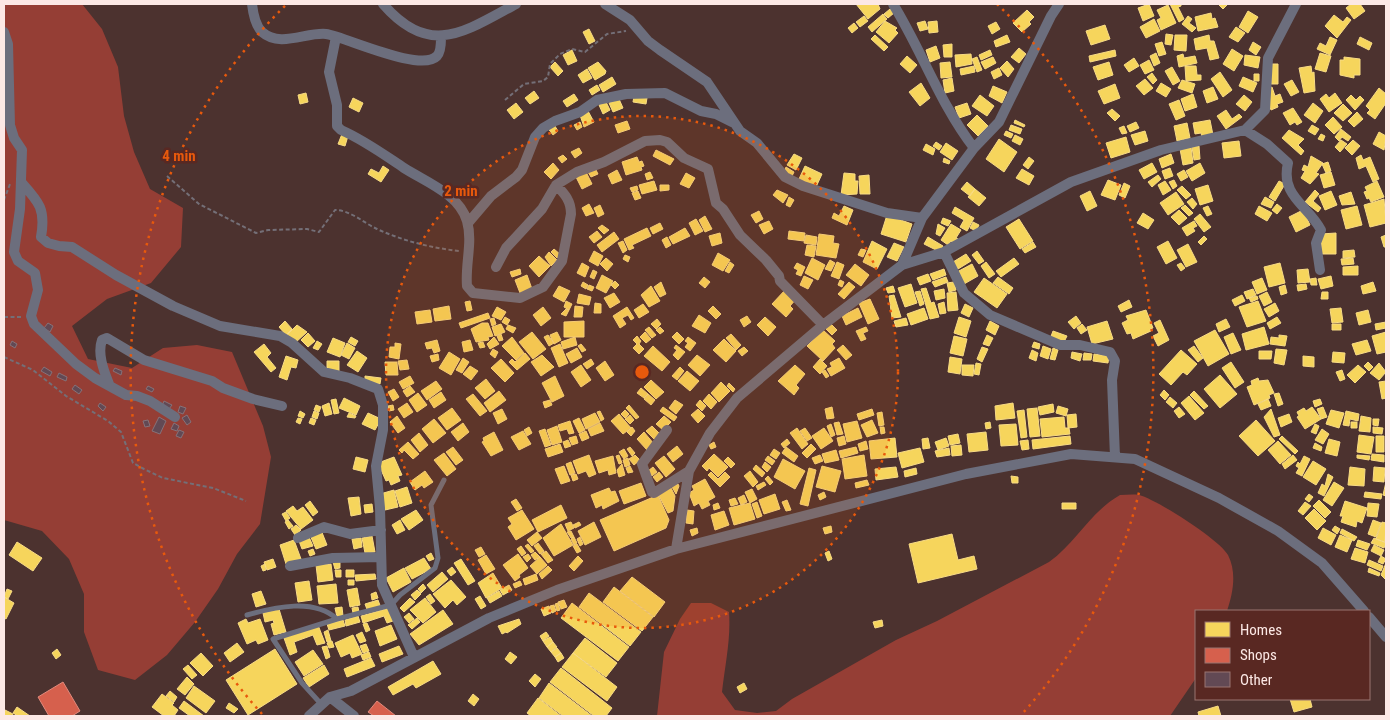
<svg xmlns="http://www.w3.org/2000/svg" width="1390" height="720" viewBox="0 0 1390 720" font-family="'Roboto Condensed',sans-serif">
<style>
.forest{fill:#953e35}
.homes{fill:#f6d55c;stroke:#f8db85}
.shops{fill:#d6604d;stroke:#e1897b}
.building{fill:#624954;stroke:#867279}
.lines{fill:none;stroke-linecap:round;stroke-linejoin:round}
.path{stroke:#746f77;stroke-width:2;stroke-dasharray:4 2.5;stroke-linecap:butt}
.service{stroke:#6c6e7d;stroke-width:5}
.minor{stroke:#6c6e7d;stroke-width:10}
.ring{fill:none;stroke:#e8590c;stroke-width:2.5;stroke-dasharray:2.5 5}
.centre{fill:#e8590c;stroke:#592822;stroke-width:2.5}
.ring-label{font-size:15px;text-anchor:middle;font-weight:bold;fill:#e8590c;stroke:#592822;stroke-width:5;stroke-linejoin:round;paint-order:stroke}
</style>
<rect width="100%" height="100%" fill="#4c322f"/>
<path class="forest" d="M4 4H82L102 29 118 67 124 116 134 152 150 189 183 208 181 247 151 283 107 299 72 326 88 359 132 368 163 348 197 345 232 352 263 426 271 457 260 524 237 554 218 589 195 622 167 655 135 680 98 670 84 632V594L69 559 42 531 4 520Z
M1120 495C1126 495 1133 494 1139 495 1156 499 1220 540 1228 555 1237 573 1233 593 1227 611H1196V678L1170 716H657L664 652 680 619 691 603H711L729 612C731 639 725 665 722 692L735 710 757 713 776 711 792 699 896 640 937 621 1049 562C1077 542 1089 513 1120 495Z"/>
<path class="homes" d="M856 4H878L880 9 868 19Z
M1149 4 1154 16 1143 21 1138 8Z
M1170 4H1181V6L1178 7 1184 19 1179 22Z
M1218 4H1228L1223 9Z
M1360 4 1365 11 1354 19 1346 8 1351 4Z
M1168 5 1176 23 1161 30 1157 20 1161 18 1157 10Z
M890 9 894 13 888 18 884 14Z
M1027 10 1034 17 1029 22 1031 24 1022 32 1013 23Z
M1248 11 1258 17 1248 33 1239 27Z
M1211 13 1212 19 1215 18 1218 27 1198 31 1195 17Z
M883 14 887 19 872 32 868 27Z
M1334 15 1343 22 1347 17 1351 20 1337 38 1325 26Z
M864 16 868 21 860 27 856 22Z
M1188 16 1192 19 1189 23 1196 28 1192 32 1182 24Z
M1154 19 1160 31 1146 38 1140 27Z
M885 21 897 28 895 30 898 33 889 43 876 32Z
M925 21 928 29 920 31 917 23Z
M937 21 938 32 929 33 928 22Z
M996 22 1000 29 992 34 988 26Z
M854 23 858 28 852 33 848 28Z
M1105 25 1110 39 1091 45 1086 31Z
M1236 27 1245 33 1238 42 1229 37Z
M589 29 595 41 589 44 583 32Z
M1166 34 1173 35 1171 45 1165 44Z
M875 35 888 47 884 51 871 39Z
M1007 35 1010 42 996 47 994 41Z
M1175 35H1187L1186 51 1174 50Z
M1209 35 1210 41H1214L1219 58 1210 60 1207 48 1196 50 1194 39Z
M1330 37 1337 40 1330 55 1317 49 1320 43 1326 46Z
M1360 37 1372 43 1369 50 1357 44Z
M1162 42 1166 54 1159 56 1155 44Z
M1253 42 1261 47 1256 55 1249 50Z
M952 44V57H944L943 45Z
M936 46 940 58 930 62 926 50Z
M1019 48 1026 54 1019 63 1011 57Z
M1232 49 1243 56 1234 71 1223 64Z
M572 50 577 61 568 65 563 55Z
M990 50 992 55 981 60 979 55Z
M1115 50 1116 56 1090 62 1089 56Z
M1156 53 1160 63 1154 66 1150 56Z
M1320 53 1331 56 1326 72 1315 69Z
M971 54 972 64 956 67 955 55Z
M1183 54 1184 58 1195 56 1197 63 1179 67 1177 56Z
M1245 55 1260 57 1258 68 1244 65Z
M907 56 917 65 910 73 900 64Z
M977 57 982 70 977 72 972 59Z
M993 57 996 63 985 69 981 62Z
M1344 57 1360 59V75H1354V78L1340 75V60H1344Z
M1134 58 1139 66 1129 72 1124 65Z
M1149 60 1154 70 1145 74 1140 65Z
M1007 61 1014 69 1008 77 1000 68Z
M555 62 563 71 558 76 550 67Z
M598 62 606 71 605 74 595 80 588 68Z
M950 62 952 77 941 78 940 63Z
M1109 62 1113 75 1098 80 1093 67Z
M1271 64H1278V84H1271Z
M974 66 975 72 961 75 960 69Z
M1185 66H1196L1197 75H1201V80L1186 81Z
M1311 66 1312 73 1314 72 1315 91 1304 93 1299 68Z
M1172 67 1180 81 1173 85 1165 71Z
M999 68 1002 75 994 79 991 72Z
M587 69 592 78 583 83 578 75Z
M1220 72 1232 90 1223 97 1211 79Z
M1152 73 1157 80 1153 84 1147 77Z
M1254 74H1259V81H1254Z
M612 77 616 84 603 92 599 85Z
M1243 77 1257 83 1253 92 1239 86Z
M952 78 954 91 945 93 943 80Z
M1145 79 1153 88 1144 95 1136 86Z
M1182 80 1195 84 1192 93 1178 88Z
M1292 80 1299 92 1291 96 1284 84Z
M921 83 930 98 920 106 909 92Z
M1161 83 1171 89 1166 97 1156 91Z
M1115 84 1120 98 1104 104 1098 91Z
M597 85 600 90 592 95 589 90Z
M993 86 1007 92 1002 103 989 96Z
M1213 87 1218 99 1207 103 1203 91Z
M1272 87 1275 96 1280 94 1283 102 1277 104 1278 107 1271 110 1267 98 1268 89Z
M1379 88 1386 94V103L1375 119 1367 113 1370 110 1366 106Z
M534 91 539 98 530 104 525 98Z
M306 93 308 102 300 104 298 95Z
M1335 93 1342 103 1329 112 1320 99 1326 94 1329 98Z
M574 94 578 100 567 107 563 101Z
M1193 94 1197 107 1185 111 1181 99Z
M980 95 994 106 987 116 972 106Z
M1244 95 1252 102 1245 111 1236 104Z
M1351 95 1356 100 1360 96 1364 100 1355 110 1346 100Z
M634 96 647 98 646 104 633 102Z
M353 98 363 103 359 112 349 107Z
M619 99 623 108 613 112 609 103Z
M1179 100 1185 116 1176 120 1169 104Z
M606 102 610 110 603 114 599 105Z
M516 103 523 112 514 119 507 110Z
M967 103 971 114 959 118 955 107Z
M1313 103 1323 111 1315 123 1304 115Z
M1343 104 1352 113 1343 121 1334 113Z
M1293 108 1302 122 1297 125 1295 122 1290 125 1283 113Z
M1112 109 1120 116 1115 121 1107 113Z
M1226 110 1232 119 1239 114 1242 117 1226 129 1217 116Z
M588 111 594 122 584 127 580 115Z
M1357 112 1363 119 1354 127 1348 121Z
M977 115 988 126 978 136 967 125Z
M1333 117 1342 127 1334 134 1325 125Z
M1015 120 1025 125 1024 127 1014 123Z
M1210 120 1213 135 1202 137 1201 133 1195 134 1193 123Z
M627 121 630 129 618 133 615 125Z
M580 122 582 127 577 130 574 125Z
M1136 122 1139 128 1130 132 1127 126Z
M553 123 558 131 553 135 547 127Z
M1187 123 1190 138 1177 141 1174 126Z
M1011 125 1022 129 1020 134 1009 130Z
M1312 125 1319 129 1315 135 1308 131Z
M1124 126 1127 133 1122 134 1119 128Z
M1341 129 1351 137 1348 141 1342 137 1339 141 1335 137Z
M1289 130 1304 139 1298 145 1304 151 1301 155 1282 138Z
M1006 131 1013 134 1011 138 1004 135Z
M1145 131 1148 141 1135 145 1131 135Z
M1379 132 1386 136 1384 150 1373 144Z
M342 134 348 136 345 146 338 144Z
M1321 134 1325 136 1323 141 1318 139Z
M1015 135 1023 139 1020 145 1012 141Z
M1126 137 1130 152 1111 158 1106 143Z
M999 139 1017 152 1004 172 986 159Z
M1341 140 1347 144 1340 152 1335 147Z
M1353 140 1360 146 1352 155 1345 148Z
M1239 141 1241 156 1224 158 1222 143Z
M936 142 942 146 939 150 933 146Z
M946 143 958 151 952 160 940 152Z
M926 144 935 149 933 155 923 150Z
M1199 146 1200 159 1194 160 1192 147Z
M1191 147 1193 163 1183 165 1180 149Z
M579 148 582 153 575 158 571 152Z
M656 150 674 159 670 165 653 156Z
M794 154 802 158 796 170 787 165Z
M1171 154 1174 163 1162 168 1159 159Z
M563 155 567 159 562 163 558 158Z
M1361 155 1363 160 1370 157 1379 179 1373 182 1366 166 1359 169 1356 158Z
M1311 156 1323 163 1316 173 1319 174 1310 184 1301 178 1305 171 1302 170 1304 165 1308 167Z
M637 157 639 162 642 161 644 166 641 167 642 170 626 175 622 162Z
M1029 157 1034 161 1028 169 1023 165Z
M944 158 950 161 949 164 943 162Z
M1328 162 1331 171 1326 173 1322 164Z
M553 163 559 170 551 179 544 172Z
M1152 163 1157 172 1144 179 1139 170Z
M1200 163 1205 173 1192 181 1186 171Z
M383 166 389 170 381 182 368 174 371 169 379 173Z
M805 166 822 174 816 187 799 179Z
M786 167 794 172 792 176 784 172Z
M595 168 598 174 591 177 588 172Z
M1170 168 1173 176 1165 179 1162 171Z
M1022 169 1034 176 1029 185 1016 178Z
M617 170 622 180 612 184 608 175Z
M1184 170 1188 177 1181 181 1177 174Z
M586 172 592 184 582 189 576 177Z
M650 172 653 178 647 180 645 174Z
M1331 172 1335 185 1324 188 1320 175Z
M686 173 695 178 689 188 680 184Z
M844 173 855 174V181H858L857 194 841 195Z
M869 175 870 194H860L859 176Z
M1158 175 1161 179 1152 187 1148 182Z
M1108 180 1121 185 1115 200 1101 195Z
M1174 180 1177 186 1173 189 1169 182Z
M654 181 657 190 642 194 639 185Z
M1165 181 1171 190 1163 195 1158 185Z
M1279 181 1285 184 1275 201 1269 197Z
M1377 181 1384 197 1371 202 1369 198 1367 199 1364 192 1367 191 1365 187Z
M967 182 975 189 970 196 961 189Z
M1124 183 1130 186 1125 198 1119 195Z
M660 185H669V190L660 191Z
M1208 185 1213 201 1200 205 1195 189Z
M637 186 638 190 632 192 630 188Z
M1182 186 1191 195 1186 199 1177 190Z
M975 189 986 198 979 206 968 197Z
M777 190 788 195 783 203 773 195Z
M1315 190 1319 194 1313 201 1321 208 1318 212 1305 202Z
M638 191 641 198 635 200 632 193Z
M1090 191 1097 206 1087 211 1080 196Z
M1331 191 1337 205 1325 210 1319 196Z
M1176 192 1184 204 1168 215 1160 203Z
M1351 192 1355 204 1342 205 1339 196Z
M789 197 794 200 790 207 786 205Z
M1265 197 1274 202 1271 208 1261 204Z
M1192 198 1197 204 1193 209 1187 202Z
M1384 199 1386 223 1370 227 1364 205Z
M589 204 594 213 586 216 582 208Z
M1277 204 1282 208 1277 214 1272 210Z
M600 205 604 214 598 217 594 208Z
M1185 205 1193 213 1189 216 1181 208Z
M844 206 853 210 847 225 832 218 834 213 839 216Z
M1208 206 1212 214 1207 216 1203 208Z
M1259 206 1272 213 1267 221 1255 214Z
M1357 206 1362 225 1346 229 1341 210Z
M955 207 974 218 967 231 960 227 964 220 952 213Z
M1179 210 1187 218 1179 225 1171 217Z
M1303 210 1310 225 1296 232 1289 217Z
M759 211 763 219 756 223 751 215Z
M1143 213 1154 220 1148 229 1137 223Z
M1200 214 1211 227 1204 232 1194 219Z
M887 215 912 224 906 242 881 234Z
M705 216 712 229 705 232 699 220Z
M943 218 951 221 948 226 941 223Z
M696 219 703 231 695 235 689 223Z
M1019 219 1033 241 1020 249 1006 227Z
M769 221 773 229 764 234 759 225Z
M1194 221 1197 226 1193 228 1195 231 1187 236 1182 228Z
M973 222 979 225 976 231 970 228Z
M660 223 663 229 653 234 650 228Z
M938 224 945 228 940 236 936 234Z
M951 224 961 230 956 238 958 239 955 244 951 241 948 245 941 240Z
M602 225 609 230 604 234 598 228Z
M647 228 651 236 632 245 634 248 629 250 624 239Z
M685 228 690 236 673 244 669 237Z
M597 231 602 237 594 243 589 237Z
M789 231 805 233 804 241 788 239Z
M614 232 619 239 602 252 597 245Z
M720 233 722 243 712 246 709 236Z
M1336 233V254H1321V234Z
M819 234 834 236 833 243 839 244 836 258 816 255Z
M806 235 817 237 816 245 804 243Z
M1386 235V247H1384L1381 237Z
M1204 236 1207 239 1201 245 1198 242Z
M667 237 671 245 666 248 662 240Z
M928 237 943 246 940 252 924 244Z
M623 241 627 250 623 253 618 243Z
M872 241 887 249 877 269 863 262Z
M1168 241 1177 258 1166 264 1157 247Z
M1033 242 1036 247 1025 253 1022 249Z
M894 243 904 247 897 261 887 257Z
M1188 244 1197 262 1186 267 1177 250Z
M807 245 816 246 814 257 805 255Z
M554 249 561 255 557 258 551 252Z
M861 249 866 250 863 257 858 255Z
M1354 250 1355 257 1343 258V251Z
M594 251 603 256 598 266 589 261Z
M977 251 984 261 979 264 972 255Z
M549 252 557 260 551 266 545 257Z
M718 253 730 260 723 271 712 265Z
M966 254 971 261 958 269 953 262Z
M625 255 630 257 628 262 623 259Z
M539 256 550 266 539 277 529 266Z
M606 258 613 264 607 271 600 264Z
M812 258 825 265 818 280 805 273Z
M1014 258 1019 264 1001 277 996 271Z
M1353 258 1354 264 1342 265 1341 259Z
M830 260 835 263 831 271 825 269Z
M730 262 734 265 729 273 725 271Z
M837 262 844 265 839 279 831 276Z
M986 262 995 274 989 278 981 266Z
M582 263 589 267 585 277 577 273Z
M797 263 805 267 801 276 796 274 798 270 794 268Z
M1181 263 1185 268 1181 271 1177 265Z
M1280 263 1285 283 1269 287 1264 267Z
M855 264 869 275 861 286 846 275Z
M972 264 978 276 964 284 957 272Z
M1358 266V275H1343V267Z
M520 269 521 274 512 277 510 272Z
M944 269 946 275 933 280 930 274Z
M1308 269 1310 282 1298 283 1297 270Z
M593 270 597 272 594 279 590 277Z
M928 274 931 281 920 285 917 278Z
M527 275 532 289 520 293 515 280Z
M602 275 613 281 606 293 596 288Z
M804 276 813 280 808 289 800 285Z
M1331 276 1333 286 1321 289 1318 279Z
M704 277 710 282 705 288 699 283Z
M946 277 948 282 935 287 932 282Z
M998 277 1013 288 1009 294 993 283Z
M984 278 1007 294 997 308 974 292Z
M1262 278 1267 290 1257 294 1252 282Z
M1316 278 1317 285H1311L1310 279Z
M840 280 844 282 842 287 838 285Z
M615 281 619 285 615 289 611 285Z
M583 282 588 285 586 289 581 286Z
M661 282 666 294 660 297 654 287Z
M849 282 855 287 844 299 838 294Z
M954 282 956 290 949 292 947 283Z
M1373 282 1376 291 1363 294 1361 286Z
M911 284 917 303 905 307 898 288Z
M1306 284 1307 289 1298 291 1297 285Z
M589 285 594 287 592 291 587 289Z
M1285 285 1287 293 1281 295 1279 287Z
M559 286 570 291 564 302 553 296Z
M651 286 660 301 649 307 641 295Z
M893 286 895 292 888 293 886 288Z
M926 288 931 303 934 302 939 317 930 319 921 289Z
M786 289 797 298 790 306 793 309 786 317 772 304Z
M944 289 945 298 936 300 934 291Z
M1253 289 1256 295 1247 299 1244 292Z
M920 291 924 304 920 306 915 292Z
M956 292 958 310 948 311 947 293Z
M1267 292 1272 302 1264 306 1259 296Z
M1322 292H1328V299H1321Z
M614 293 620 302 610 308 604 298Z
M579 294 591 297 589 305 577 303Z
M894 295 901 317 892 318 889 296Z
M1242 295 1245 301 1235 306 1232 300Z
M1257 296 1258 299 1251 302 1249 298Z
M870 299 879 319 868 324 859 303Z
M1129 300 1132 307 1121 312 1118 306Z
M470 301 472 310 467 311 465 302Z
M566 301 572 304 569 310 564 307Z
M1258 301 1266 321 1247 327 1239 307Z
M944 302 946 313 940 314 938 304Z
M595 303 601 304V313H594Z
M1275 303 1279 311 1269 317 1264 309Z
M643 304 649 312 639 318 634 310Z
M965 304 973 308 969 317 961 313Z
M449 306 451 319 435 321 433 309Z
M575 306 583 307 582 317H574Z
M713 306 721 314 716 319 708 311Z
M497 307 506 312 501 320 492 316Z
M543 307 551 318 541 326 533 315Z
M627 307 634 318 631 320 628 315 622 318 626 324 620 328 613 316Z
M858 308 862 317 846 325 842 316Z
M924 308 928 319 911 325 907 314Z
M1341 308 1343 322 1332 323 1330 309Z
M566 309 569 310 566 316 561 314Z
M430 310 432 322 417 324 415 312Z
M1146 310 1153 328 1150 329 1151 331 1133 339 1131 333 1127 334 1122 323 1128 320 1126 316Z
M1368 310 1371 322 1359 325 1356 313Z
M488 313 490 318 461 328 459 323Z
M699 315 711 323 705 333 692 326Z
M747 316 751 322 744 327 740 320Z
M1076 316 1081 323 1074 329 1068 322Z
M505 317 510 320 507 325 502 322Z
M765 317 776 327 768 336 757 325Z
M959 317 971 321 966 337 954 333Z
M1277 317 1281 323 1270 329 1267 323Z
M494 318 496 324 492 326 490 319Z
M906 318 908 325 896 327 894 321Z
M657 319 661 324 656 329 651 324Z
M1226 319 1230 327 1219 332 1216 324Z
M1160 320 1169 340 1158 346 1153 336 1159 333 1154 323Z
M285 321 292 329 286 335 279 327Z
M584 321V337H564V322Z
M990 321 999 326 995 335 986 330Z
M1107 321 1113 339 1092 344 1087 327Z
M1386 322V328L1376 330 1375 324Z
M482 323H488L493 336 488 337 489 340 476 342 471 329Z
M830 323 837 330 832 335 825 328Z
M501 324 505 332 495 336 492 327Z
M1082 324 1087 330 1081 334 1077 328Z
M1332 324H1341V330H1332Z
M297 325 307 332 295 343 287 335Z
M508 325 516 328 513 333 506 329Z
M649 327 656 335 652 338 645 330Z
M660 327 664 331 660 334 656 330Z
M866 327 868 331 863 333 866 339 861 341 856 331Z
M1264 327 1269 344 1246 350 1242 334Z
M823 330 835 341 832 344 835 348 823 361 807 346Z
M1215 330 1229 354 1208 366 1194 341Z
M1053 331 1067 336 1063 344 1050 339Z
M532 332 546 349 533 359 519 342Z
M557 332 561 340 554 344 550 335Z
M645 332 651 339 646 343 640 337Z
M677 332 684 339 679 344 672 337Z
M1386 332V352L1377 354 1372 336Z
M308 333 315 341 308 347 301 340Z
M1233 333 1241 350 1231 354 1224 337Z
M501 334 503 340 499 341 497 336Z
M731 334 741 345 736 350 726 338Z
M548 335 554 343 549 346 544 337Z
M987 335 993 338 989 346 983 344Z
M1279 335 1287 336 1285 346 1270 344 1271 337 1279 338Z
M637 336 641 341 639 344 644 349 639 354 633 348 637 344 633 340Z
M954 336 967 339 963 356 950 353Z
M351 337 358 341 355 346 348 342Z
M494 337 499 344 490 349 487 344Z
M512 337 524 353 516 360 502 346Z
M575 337 577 345 563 349 561 342Z
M688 337 696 343 690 351 685 347 688 343 685 341Z
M333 338 345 343 340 357 327 352Z
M724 339 736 351 726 362 713 350Z
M437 340 440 351 434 353 432 348 427 349 425 343Z
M470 340 473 350 464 352 462 342Z
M1367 340 1371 351 1356 355 1352 344Z
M317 341 322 344 318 350 313 348Z
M483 342 485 347 480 348 478 343Z
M1034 342 1040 344 1039 349 1032 347Z
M347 343 355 348 349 359 341 355Z
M395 343 401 344 399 359 389 357 390 347H395Z
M264 344 271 353 267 357 276 368 271 372 254 352Z
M560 344 568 363 559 367 551 348Z
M581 344 586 350 582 352 578 346Z
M676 345 685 352 678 360 673 355 677 350 674 348Z
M843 345 852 355 846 360 837 350Z
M653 346 670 362 662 371 644 356Z
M1043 346 1051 349 1048 359 1040 356Z
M1194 346 1203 358 1198 362 1188 350Z
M744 347 748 351 742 356 738 351Z
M982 347 988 349 982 362 977 359Z
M577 348 582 357 571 363 566 354Z
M1053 348 1058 350 1055 360 1050 359Z
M493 349 498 352 495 358 490 354Z
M1276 349 1287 350 1284 365 1274 363Z
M1032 350 1038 353 1036 361 1029 358Z
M1181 350 1197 364 1187 375 1183 372 1171 385 1159 374Z
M357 351 367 358 358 372 347 365Z
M1259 351H1272L1271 359H1259Z
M449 352 460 359 451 375 439 368Z
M1072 352 1082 354 1080 361 1071 358Z
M1333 352 1345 353 1344 363 1332 362Z
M525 353 530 359 517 370 509 362 512 359 515 362Z
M1084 353 1092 354 1091 360H1083Z
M438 354 439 360 432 362 430 356Z
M1094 354 1109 356 1108 363 1093 361Z
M542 355 554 367 541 376 531 362Z
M697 355 710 365 700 376 688 365Z
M286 356 298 360 296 368 291 367 287 380 279 377Z
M1303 356 1314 357V367L1303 366Z
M950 357 962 359 960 374 948 372Z
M463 358 469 362 462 373 456 370Z
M839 358 845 368 831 376 827 369 832 367 830 363Z
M501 359 514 373 505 382 491 368Z
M591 359 594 364 587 369 583 364Z
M820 359 827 366 820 374 813 367Z
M407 360 409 369 400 370 398 361Z
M327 361H339V371H327Z
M605 361 614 375 605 381 596 368Z
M385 362H397L398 375H386Z
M1231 362 1244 382 1235 388 1222 368Z
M1368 362 1373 367 1369 371 1364 366Z
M976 363 981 364 979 375 974 374Z
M1379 363 1386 372 1379 380 1370 373Z
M581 365 591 380 581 387 571 372Z
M795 365 805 374 796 385 799 388 794 395 778 381Z
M962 365H974L973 376 962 375Z
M1358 365 1366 372 1355 383 1347 375Z
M470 366 478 371 471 380 463 374Z
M680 367 684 371 677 380 672 376Z
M825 370 829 376 826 378 822 372Z
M1342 370 1345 379 1340 381 1336 372Z
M687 371 699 381 690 391 678 381Z
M1220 375 1237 394 1220 408 1204 389Z
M365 376 381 378 380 384 365 382Z
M410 376 414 383 403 389 399 382Z
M555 376 564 396 552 402 542 383Z
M1258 378 1259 381 1268 380 1274 393 1269 395 1270 398 1254 405 1247 387 1252 385 1251 381Z
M486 379 495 391 485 399 475 388Z
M651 380 664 392 656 399 644 387Z
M436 381 442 389 427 400 421 391Z
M1386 381V398L1382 399 1379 382Z
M721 382 730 391 719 402 711 393Z
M729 383 735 389 733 392 727 386Z
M410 386 415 392 407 397 403 391Z
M641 388 648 394 644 398 637 393Z
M394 389 399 397 393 401 388 392Z
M1164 390 1169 395 1165 400 1160 395Z
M499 391 506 400 490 412 484 403Z
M1194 391 1208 406 1204 409 1190 395Z
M441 392 446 400 434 408 429 400Z
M418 393 427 405 417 412 409 400Z
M1279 393 1283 404 1278 406 1274 394Z
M473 394 487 411 480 416 466 399Z
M648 394 655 400 651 405 644 399Z
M709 394 717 402 711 409 703 401Z
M1189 396 1204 413 1195 420 1181 403Z
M1170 397 1177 403 1173 408 1166 402Z
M344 398 360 406 356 415 339 408Z
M336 399 339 413 334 414 331 400Z
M1268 399 1271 406 1261 410 1258 404Z
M1320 399 1322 404 1315 407 1313 401Z
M550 400 552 405 545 408 543 402Z
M675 400 683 405 676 414 669 408Z
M700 400 706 406 702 411 696 405Z
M329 403 332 414 325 416 322 406Z
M407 403 413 412 404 418 398 409Z
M1013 403 1015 418 996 420 995 406Z
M1053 404 1054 412 1040 415 1038 407Z
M316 405 321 407 319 412 314 410Z
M393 405 394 410 389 411 388 406Z
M629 405 639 417 636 419 626 408Z
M1058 406 1068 409 1066 416 1056 413Z
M663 407 677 417 674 421 660 411Z
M832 407 834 418 827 419 825 409Z
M1179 407 1185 414 1179 418 1174 411Z
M1312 407 1321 419 1305 429 1297 417 1299 416 1297 412 1304 408 1306 411Z
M1323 407 1327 417 1321 419 1317 409Z
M452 408 461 420 447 430 438 418Z
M1037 408 1040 436 1030 437 1027 409Z
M502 409 507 419 498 424 493 413Z
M698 409 705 416 698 423 691 415Z
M872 409 874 415 859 420 857 414Z
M1271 409 1280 435 1274 437 1264 417Z
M625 410 629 414 625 418 621 414Z
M1024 410 1027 437 1021 438 1017 411Z
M1331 410 1344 413 1339 428 1326 424Z
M300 411 305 414 303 418 298 416Z
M314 411 319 413 317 419 312 417Z
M600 411 604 419 601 421 597 412Z
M1346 411 1359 414 1358 421 1350 419 1349 426 1343 425Z
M882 412 884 425 879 426 877 413Z
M349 413 356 416 355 418 347 417Z
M368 413 381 419 375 430 362 424Z
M595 413 600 422 586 429 582 419Z
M619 414 631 428 623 434 611 421Z
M1076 414 1077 427 1068 428 1067 415Z
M1289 414 1292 422 1281 427 1278 418Z
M630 415 634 420 630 424 625 419Z
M397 416 405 428 398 433 390 422Z
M664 416 671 422 663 430 656 424Z
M1361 416 1371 418 1370 432 1359 431Z
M1064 417 1065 428H1069L1070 434 1042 437 1040 419Z
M298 418 302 419 300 424 296 422Z
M311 418 316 420 314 425 309 423Z
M579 418 585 430 579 433 573 421Z
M434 419 446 433 433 443 422 429Z
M1373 419H1379L1378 426 1373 425Z
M872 420 878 433 867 437 861 425Z
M1256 420 1275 441 1258 456 1239 436Z
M570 421 574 433 569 434 567 429 560 431 558 425Z
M857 421 862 438 847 442 843 424Z
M839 422 843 434 837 435 834 423Z
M990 422 991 428 986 429 985 423Z
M1351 422H1357V428H1351Z
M463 423 469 432 458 441 451 432Z
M600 423 604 431 591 436 588 429Z
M831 424 835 435 831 437 827 426Z
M1016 424 1018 445 1001 446 999 425Z
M1315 424 1319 426 1316 434 1311 432Z
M557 426 562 442 552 445 547 430Z
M652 426 661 435 656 441 646 431Z
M529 427 532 433 527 436 524 430Z
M632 427 635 431 631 436 627 432Z
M880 427H884L885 433 881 434Z
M1373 427 1383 428 1382 434 1373 433Z
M797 428 808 444 802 449 790 433Z
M805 428 812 438 807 441 800 431Z
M824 428 833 441 821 449 812 436Z
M545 429 551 445 545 447 539 431Z
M1322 429 1329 434 1323 444 1315 440Z
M523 431 531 444 519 450 511 437Z
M586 431 589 438 582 441 579 434Z
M494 432 503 450 491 456 482 442 484 441 483 438Z
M644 432 654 444 647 450 637 439Z
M986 432 988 450 969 452 967 434Z
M419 433 428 445 420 452 411 440Z
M958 434 960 443 950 445 948 436Z
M1359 435 1374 437 1371 454 1357 452Z
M576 436 578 443 572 445 569 438Z
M844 436 846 444 839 446 837 438Z
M1070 436 1071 444 1033 449 1032 440Z
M1282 436 1298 451 1295 454 1279 439Z
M1376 436H1384V452H1376Z
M895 438 897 457 871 459 869 441Z
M928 438 930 448 923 449 922 439Z
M946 438 949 446 938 450 935 442Z
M787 439 790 443 784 448 781 444Z
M1329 439 1340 442 1337 456 1325 453Z
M568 440 571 446 565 448 563 442Z
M1028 440 1029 449 1022 450 1020 441Z
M866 441 868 449 860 451 858 444Z
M1278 441 1291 455 1280 464 1268 450Z
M408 442 419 454 413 459 404 450 402 453 399 450Z
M714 442 716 447 711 449 709 445Z
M1315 443 1322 447 1321 451 1313 448Z
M560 444 563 452 548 457 545 449Z
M811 444 816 449 807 458 802 453Z
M961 445 962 455 952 456 951 446Z
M677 446 683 454 673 462 667 454Z
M453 447 463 460 456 465 446 452Z
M630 447 635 453 632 456 627 449Z
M786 447 798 456 794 462 782 453Z
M856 447 858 453 841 458 839 451Z
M920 448 924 462 902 468 898 453Z
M949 448 950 455 937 457 935 451Z
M624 449 628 456 624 459 619 452Z
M774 449 780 453 776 459 770 455Z
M836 450 839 460 825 463 822 454Z
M444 453 456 469 447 476 434 460Z
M714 454 728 467 718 477 709 468 707 471 702 466Z
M1372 454 1384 455V462L1371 460Z
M589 455 596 474 589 477 586 471 578 474 573 461Z
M619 455 622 463 619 464 616 456Z
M635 455 640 460 634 465 629 459Z
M820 455 823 461 815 464 812 458Z
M864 455 867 476 845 479 842 459Z
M1293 455 1297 460 1285 469 1282 464Z
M1357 455 1370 456 1369 460 1357 458Z
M613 456 616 473 609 475 608 470 599 473 595 461Z
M664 456 675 469 666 477 655 463Z
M768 456 775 461 772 465 765 460Z
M1304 456 1310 459 1302 476 1296 473 1299 468 1296 466 1298 462 1300 464Z
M356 457 368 460 365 472 353 469Z
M394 457 402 475 398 476 400 481 391 485 389 480 386 481 378 463Z
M728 457 735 464 731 468 724 461Z
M628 458 630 465 625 467 623 460Z
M783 459 805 471 795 489 774 477Z
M1313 461 1326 469 1316 485 1303 477Z
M571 462 575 473 570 475 566 464Z
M765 462 771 467 767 472 762 467Z
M622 464 625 475 619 477 617 470Z
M756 465 765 473 762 477 753 469Z
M564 466 570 481 561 484 555 469Z
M630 466 633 472 628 473 626 468Z
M822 466 841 471 835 492 816 487Z
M653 467 657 472 652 476 648 471Z
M896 467 898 477 876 480 875 469Z
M1350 467 1365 469 1364 486 1348 485Z
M1374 467 1385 468 1384 482 1373 481Z
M809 468 816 470 808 506 800 504Z
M916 468 917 474 905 477 904 471Z
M425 471 433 482 424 488 422 485 415 490 410 482Z
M750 471 758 482 753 487 744 476Z
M659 472 663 477 657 482 653 477Z
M711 472 718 479 725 472 730 477 720 487 708 475Z
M576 474 578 479 573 481 571 475Z
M1328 474 1333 477 1324 496 1318 493 1322 484 1325 486Z
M768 476 773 482 770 485 765 479Z
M1011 476 1018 477V483H1012Z
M705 479 715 497 708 501 710 505 702 509 699 503 694 506 689 493 694 490 692 486Z
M867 480 869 485 856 488 855 483Z
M764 482 766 485 758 490 756 486Z
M1334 482 1344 488 1332 506 1323 500Z
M1386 482V496L1383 495Z
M641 483 646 496 624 504 619 491Z
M678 484 679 486 676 494 672 487Z
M407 487 412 503 400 507 395 491Z
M609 488 611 492 615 491 619 501 603 509 602 505 596 508 591 495Z
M671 488 675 496 673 511 668 513 658 494Z
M752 489 757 499 750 503 745 492Z
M394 490 398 507 385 510 380 494Z
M824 492 826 497 820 500 818 495Z
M1365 492 1382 494 1381 499 1364 497Z
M775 494 780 509 764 514 759 500Z
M1309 494 1313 497 1309 502 1305 499Z
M658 495 669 520 666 528 614 551 600 520Z
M744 495 747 502 741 505 738 498Z
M359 497 361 514 351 516 348 498Z
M735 498 738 504 731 506 729 500Z
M516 499 522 508 517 511 511 502Z
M787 500 791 510 786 511 782 502Z
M1319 500 1331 512 1325 518 1313 506Z
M310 501 318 512 313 516 305 505Z
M1345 501 1367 508 1362 523 1357 521 1356 527 1341 522 1343 516H1340Z
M757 502 762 516 757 518 752 504Z
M1305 502 1311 506 1303 515 1298 511Z
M718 503 720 508 714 510 713 505Z
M750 503 755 519 734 525 729 508Z
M1062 503H1076V509H1062Z
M1368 503 1379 504 1377 517 1367 516Z
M372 504 373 512 365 513 364 505Z
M561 505 567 518 538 532 532 520Z
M293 506 297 511 303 507 313 520 301 529 286 511Z
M1314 509 1326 521 1317 530 1305 518Z
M416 510 423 520 409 530 401 519Z
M522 510 534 529 516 540 508 527 512 524 508 518Z
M687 510 694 511 693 524 686 523Z
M724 511 729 525 715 530 711 515Z
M286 512 290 518 286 521 282 514Z
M288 520 293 526 289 529 285 522Z
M400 520 405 530 397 534 392 525Z
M1373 520 1381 523 1376 537 1368 534Z
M571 522 574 528 568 531 565 524Z
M579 522 581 525 575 528 573 525Z
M594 522 601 537 585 545 578 531Z
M1382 522 1386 523 1385 542 1376 539Z
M561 524 573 545 554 556 543 538Z
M296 525 301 530 295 535 291 529Z
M831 526 832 532 825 534 823 528Z
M1335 526 1340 529 1337 534 1332 530Z
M697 528 698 533 692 536 690 530Z
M1323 528 1336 535 1331 545 1318 538Z
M1342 529 1357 537 1354 541 1340 533Z
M321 530 327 545 316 549 310 535Z
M571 531 574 537 571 538 567 532Z
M537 532 542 538 532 546 527 540Z
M952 534 958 560 974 556 977 569 918 583 909 544Z
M1340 535 1352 540 1347 552 1335 547Z
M372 536 375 552 365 553 362 538Z
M309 537 313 546 302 549 299 541Z
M574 537 577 543 574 545 571 539Z
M580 537 583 544 580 546 577 539Z
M361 538 362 547 354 549 352 539Z
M1374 538 1386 543 1384 548 1371 543Z
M294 540 301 559 286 564 280 545Z
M1358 540 1370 544 1367 550 1356 546Z
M17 542 42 558 33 571 9 555Z
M538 543 544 551 540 554 534 546Z
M528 544 534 551 531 553 525 546Z
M577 544 581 551 577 553 573 546Z
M1374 545 1384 550 1381 556 1371 551Z
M521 546 526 553 522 556 517 549Z
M481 547 485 554 479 557 475 550Z
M1355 548 1368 552 1365 563 1351 559Z
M313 549 315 554 310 556 308 551Z
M546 551 553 560 548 563 541 554Z
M829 551 832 559 828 561 825 553Z
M535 552 540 557 535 560 531 555Z
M431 553 434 559 429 561 426 556Z
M518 554 528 568 519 575 520 577 515 581 503 565Z
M528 554 531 558 527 562 523 557Z
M486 555 495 569 486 574 478 560Z
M578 556 583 561 574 571 569 566Z
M1381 556 1386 559 1383 564 1378 562Z
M540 557 547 565 537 574 530 566Z
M424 558 431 569 412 579 405 568Z
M273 559 276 567 267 570 264 562Z
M461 559 475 581 468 585 454 563Z
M1369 560 1383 566 1381 571 1367 565Z
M340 561V568L335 569 333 562Z
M1386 563V580L1381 575Z
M265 564 266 570 263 571 261 566Z
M331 564 333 580 318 582 316 565Z
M548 566 552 570 542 579 539 574Z
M452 567 456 572 451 576 447 571Z
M404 568 411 582 393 592 386 578Z
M1369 568 1380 573 1379 576 1368 572Z
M335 570H341V577H336Z
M346 570H354V577H346Z
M442 572 448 579 433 592 427 585Z
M493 573 502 588 486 598 478 583Z
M375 574 376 579 356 581 355 575Z
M536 574 538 580 525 585 523 579Z
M632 577 665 602 654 617 620 591Z
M348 580H354V585H348Z
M451 580 466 597 457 605 453 600 445 608 433 594Z
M309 581 312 600 298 602 295 583Z
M520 581 522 585 515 588 513 584Z
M336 584 338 603 319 604 317 586Z
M423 584 426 588 421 593 418 589Z
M509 585 512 590 503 595 500 590Z
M614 587 653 617 642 631 603 602Z
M357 588 360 605 350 607 347 590Z
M7 589 12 591 8 599 4 597Z
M417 590 421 594 415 600 411 595Z
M261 591 266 604 256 607 252 594Z
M499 591 502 596 490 603 487 598Z
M376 592 378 598 372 600 371 594Z
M589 593 641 632 630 646 579 607Z
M430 594 435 601 431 604 426 597Z
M480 596 486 606 481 609 475 599Z
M4 597 14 603 6 619 4 618Z
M410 598 415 602 404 612 400 608Z
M425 598 436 612 423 623 410 610Z
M378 600 381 608 368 612 365 604Z
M564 600 567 607 561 609 558 602Z
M558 603 560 610 557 611 555 604Z
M572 603 629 647 618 661 561 618Z
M554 605 556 611 552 613 550 606Z
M549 606 551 613 544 616 541 609Z
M342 607 343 616 337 617 335 608Z
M358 607 359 612 353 613 352 608Z
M389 608 393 621 387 623 384 616 363 623 361 616Z
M279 609 286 632 274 635 271 624 274 623 273 620 265 622 263 613Z
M443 610 453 624 419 645 410 634Z
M409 613 414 619 409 623 404 617Z
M358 616 360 622 346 626 345 620Z
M417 618 420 622 412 629 408 625Z
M246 619 248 623 260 619 268 640 258 644 256 640 247 644 238 623Z
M519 619 521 624 507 633 506 632 502 634 498 626Z
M343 620 345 626 329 630 327 624Z
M882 620 883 626 875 628 873 622Z
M367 623 370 630 366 632 363 624Z
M318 625 325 643 317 645 313 635 294 642 297 652 290 655 284 638Z
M391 625 397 639 380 646 375 631Z
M328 630 331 641 327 642 324 632Z
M362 632 366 641 360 643 356 635Z
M546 632 549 636 543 641 540 636Z
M353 635 362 654 352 658 350 653 341 657 335 643Z
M550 637 553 642 547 647 543 641Z
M585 638 617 663 606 677 573 653Z
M332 641 334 647 329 648 327 643Z
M553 642 557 647 551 652 547 647Z
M237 643 244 652 230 662 224 653Z
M366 644 369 651 363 653 360 646Z
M327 646 330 657 326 659 322 647Z
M399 646 403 654 382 662 379 654Z
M557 648 561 653 555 657 551 652Z
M57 649 61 655 56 659 52 653Z
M275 649 297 684 248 715 226 680Z
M313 650 323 664 304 676 295 662Z
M369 652 371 657 363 660 361 655Z
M510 652 517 657 511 664 505 659Z
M201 653 213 666 203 676 190 663Z
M561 653 564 658 558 662 555 657Z
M573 653 617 687 607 701 562 667Z
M371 658 375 666 347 677 344 669Z
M433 661 441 674 416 688 413 684 393 695 388 687Z
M188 665 197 675 192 679 183 669Z
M324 665 329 674 309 687 303 678Z
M561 668 612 708 606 716H594L550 682Z
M535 674 541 679 535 687 529 681Z
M187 677 194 684 185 695 177 689Z
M549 683 592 716H563L539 698Z
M744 683 747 689 740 693 737 687Z
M194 686 215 701 206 713 186 698Z
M170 691 177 697 174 702 166 696Z
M162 694 174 703 172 705 178 710 174 716H164L152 707Z
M473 694 479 699 474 706 468 701Z
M538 698 561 716H531L527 713Z
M1290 699H1310L1312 707 1294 712Z
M184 701 204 716H190L179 708Z
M229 703 238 709 234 713 226 708Z
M1218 706 1221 716H1199L1198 712Z
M17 707 30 716H18L13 713Z
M5 710 13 714 12 716H4Z"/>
<path class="shops" d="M63 682 80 711 72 716H49L38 697Z
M377 701 396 716H374L368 712Z"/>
<path class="building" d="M48 323 53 326 50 332 44 328Z
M12 341 17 344 15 348 10 345Z
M44 367 52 372 50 376 41 371Z
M115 368 122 371 121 375 113 371Z
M59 373 67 377 66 381 57 377Z
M75 385 82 390 79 394 72 389Z
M148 386 154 389 152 392 146 389Z
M164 401 172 405 169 409 162 406Z
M100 403 106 407 103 411 98 406Z
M180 406 186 408 183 414 178 412Z
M187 415 191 422 187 425 182 418Z
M159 417 166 421 160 434 152 431Z
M148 420 150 426 145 427 143 421Z
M174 423 179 426 177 431 171 429Z
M179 430 184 432 181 438 176 436Z"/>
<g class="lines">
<path class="path" d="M505 100 524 84 543 81 548 77 550 64 560 54 572 49 585 52 607 34 626 31
M167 176 199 204 256 233 268 230 307 229 319 232 335 210C350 210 364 223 377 229 403 241 432 248 459 251
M4 200 10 184
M4 317H21
M4 357 33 370 66 396 108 421 121 432 133 463 144 469 163 478 213 488 246 501"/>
<path class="service" d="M247 615C275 607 314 598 337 619L391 605 400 595 435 568 438 558 431 505 444 480
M322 705 302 683 273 639 337 619"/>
<path class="minor" d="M252 4C253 13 255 25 262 32 280 48 306 32 326 34 346 37 421 73 437 56 441 52 441 43 441 38
M383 4C430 58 464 32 516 4
M605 4 630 20 648 41 660 50 707 82 740 131 757 143 785 177 803 186 887 213 922 218
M893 4C922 51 940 104 974 148
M4 32 8 44 10 125 14 138 22 150 20 209 14 252 18 261 35 273 38 290 31 316 34 324 76 364 95 378 126 395 137 396 150 401 175 417
M336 37 329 72 337 105V126L341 130C364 140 383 154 404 168 426 182 459 194 467 221 473 242 465 264 467 286L473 293 520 298 543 287 562 261 571 214C571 201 565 194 556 185
M1245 130 1267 144 1288 163C1280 196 1308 205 1321 230L1316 243 1320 270
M21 182C39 202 46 209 41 237L48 243 59 246 72 247 116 275 173 306 220 326 280 336 292 343 324 372 350 378 378 389 383 405V430L376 466 380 508 382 585 414 657
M468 223 491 196 516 177 522 170 535 137 543 128 555 121 580 112 597 100 626 94 665 93 701 111 716 114 732 122
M944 252 964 293 990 315 1060 345H1080L1110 352 1115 361 1112 380 1115 457
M902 265 944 252 1071 182 1161 150 1245 130 1265 110 1268 58 1296 4
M496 267 506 248 542 209 556 185 577 172 604 162 645 141 660 140 667 142 684 158 708 169 716 203 723 209 740 235 766 260 779 276 780 281 823 325
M109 384C104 371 97 354 102 340L107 338 144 360 212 381 223 388 253 399 282 406
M667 430 642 464 652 492 654 493 689 471
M298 538 324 527 350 534 381 530
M676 549 689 471 710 433 737 398 823 325 902 265 922 218 974 148 999 122 1051 16 1059 4
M290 566 333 558 381 557
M1369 617 1386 637
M330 697 354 716
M309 716 330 697 351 691 489 618 557 590 676 549 966 474 1071 454 1135 459 1219 498 1278 531 1322 563 1364 611"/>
</g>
<circle cx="642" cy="372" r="256" fill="#e8590c" fill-opacity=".12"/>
<g class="ring">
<circle cx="642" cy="372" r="256"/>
<path d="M262 714A511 511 0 0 1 287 4M997 4A511 511 0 0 1 1022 714"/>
</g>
<circle cx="642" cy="372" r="8" class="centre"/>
<g class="ring-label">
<text x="179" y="161">4 min</text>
<text x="461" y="196">2 min</text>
</g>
<rect width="1390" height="720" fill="none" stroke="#fce8e5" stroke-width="10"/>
<rect x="1195" y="610" width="175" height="90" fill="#592822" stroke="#9a7570"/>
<rect x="1205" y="622" width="25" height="15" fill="#f6d55c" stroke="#9a7570"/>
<text x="1240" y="635" font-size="15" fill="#fce8e5">Homes</text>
<rect x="1205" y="648" width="25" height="15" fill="#d6604d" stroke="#9a7570"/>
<text x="1240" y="660" font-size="15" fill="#fce8e5">Shops</text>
<rect x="1205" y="672" width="25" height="15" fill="#624954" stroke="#9a7570"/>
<text x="1240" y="685" font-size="15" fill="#fce8e5">Other</text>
</svg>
